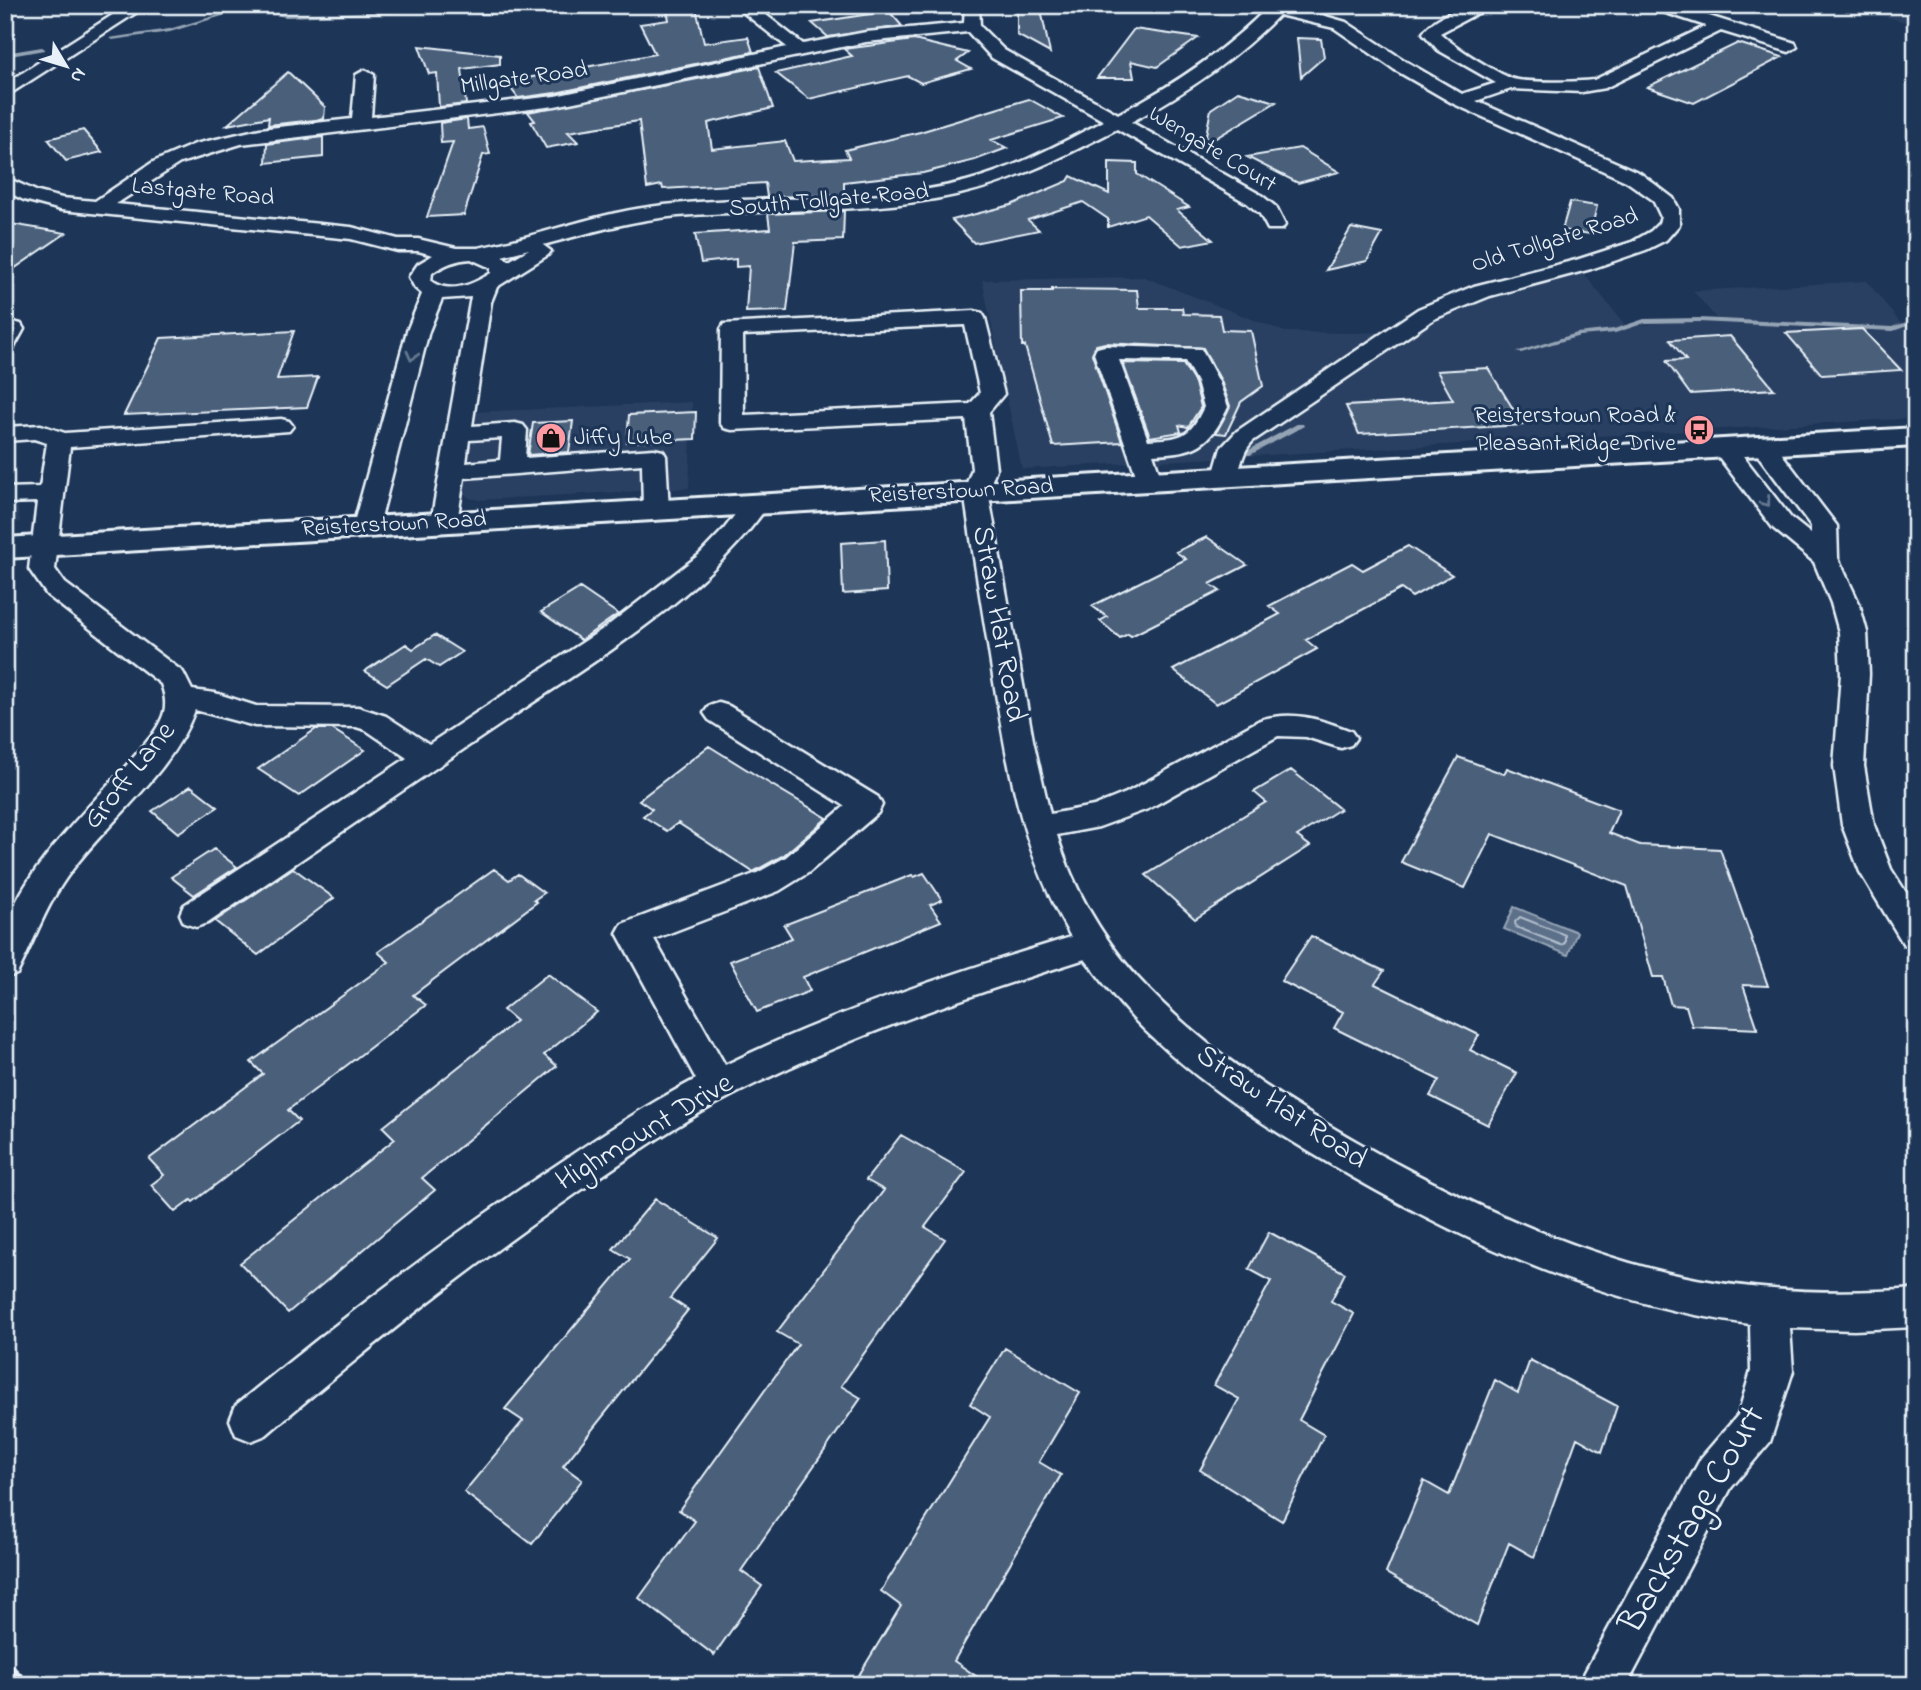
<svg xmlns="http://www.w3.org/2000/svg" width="1921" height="1690" viewBox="0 0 1921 1690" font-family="'Indie Flower',sans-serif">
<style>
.built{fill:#2a4162}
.water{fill:#5d7089;stroke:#95a4b5;stroke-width:2}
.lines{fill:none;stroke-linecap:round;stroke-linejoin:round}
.shore{stroke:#b0bdcc;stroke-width:2}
.stream{fill:#95a4b5;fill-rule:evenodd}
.building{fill:#495e7a;stroke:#e8f1f8;stroke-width:2}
.minor-casing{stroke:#e8f1f8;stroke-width:5}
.major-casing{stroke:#e8f1f8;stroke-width:6}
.minor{fill:#1d3557;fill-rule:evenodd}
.major{fill:#1d3557;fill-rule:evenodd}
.rail{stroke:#e8f1f8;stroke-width:7}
.oneway{stroke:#64778f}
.labels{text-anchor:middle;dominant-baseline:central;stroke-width:6;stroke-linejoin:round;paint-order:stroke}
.far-street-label{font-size:24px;fill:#e8f1f8;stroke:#1d3557}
.far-poi-label{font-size:24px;fill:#e8f1f8;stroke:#1d3557;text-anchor:end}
.street-label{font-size:30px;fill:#e8f1f8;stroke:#1d3557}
.near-street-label{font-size:37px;fill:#e8f1f8;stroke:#1d3557}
</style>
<rect width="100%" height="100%" fill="#1d3557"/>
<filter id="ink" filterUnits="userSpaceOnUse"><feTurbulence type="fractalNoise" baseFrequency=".0143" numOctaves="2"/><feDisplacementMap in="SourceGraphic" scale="14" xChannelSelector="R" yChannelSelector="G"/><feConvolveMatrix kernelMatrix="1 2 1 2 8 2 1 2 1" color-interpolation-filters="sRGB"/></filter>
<g filter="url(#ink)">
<path class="built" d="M1843 5H1916V25Z
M1580 269 1626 326 1717 319 1693 291 1867 281 1901 324 1916 321V418L1022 469 982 280 1144 277 1285 332 1352 333 1412 331 1453 306Z
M692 402 689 488 480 500 469 498 464 493 476 412Z
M5 448H8L20 522 5 525Z"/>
<path class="water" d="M1514 907 1577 932 1568 955 1504 929Z"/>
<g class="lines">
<path class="shore" d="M1520 917 1565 935V943L1561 945 1516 927 1515 922Z"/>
<path class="stream" d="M432 5H455L466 7 472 12 491 13 528 5H539L491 15 471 14 463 9 442 6 400 13 286 17 245 9 170 32 112 40 109 38 169 29 245 7 286 15 400 11Z
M42 47 45 49 44 50 5 57V53Z
M1699 318 1892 327 1916 319V323L1893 331 1699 322 1645 323 1615 333 1580 336 1521 353 1516 352 1577 333 1614 329 1644 319Z
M1297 424H1303L1304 426 1250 455H1247L1243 453Z"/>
</g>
<path class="building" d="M696 8 704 43 748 37 753 52 555 93 518 98 506 82 655 54 640 24 669 20 667 10Z
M1017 10H1041L1050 53 1017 35Z
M889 11 902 26 828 37 812 23Z
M1134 29 1198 38 1157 67 1131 61 1134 78H1097Z
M1297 38 1321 39 1324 57 1301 77Z
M914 40 968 53 957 61 971 69 921 83 908 76 809 99 776 73 852 56 844 49Z
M1738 43 1782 57 1694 103 1647 87Z
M419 46 500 55V64L462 69 466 104 439 107 437 73 429 74Z
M759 67 773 108 708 123 712 149 785 141 793 161 849 158 845 150 920 132 1029 99 1063 118 991 140 1007 148 975 160 923 173 844 182V195L767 197 765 183 663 189 662 185 647 188 639 121 568 132 578 142 546 148 531 122 535 121 528 112Z
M288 72 325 107 324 119 268 125 269 117 227 125Z
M1238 91 1276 102 1204 145 1211 109Z
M467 119 468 129 483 127 490 154 483 155 464 215 427 217 453 142 441 143 440 123Z
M83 130 102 152 66 161 48 139Z
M323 137V157L266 163 267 144Z
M1300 148 1339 172 1298 183 1247 157Z
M1109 162 1137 163V174L1189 207 1177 210 1213 240 1182 246 1146 215 1108 227V219L1083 202 1028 220 1039 230 974 243 952 220 1011 205 1068 181 1071 176 1109 194Z
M1570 202 1597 206 1590 234 1562 230Z
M844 211 843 240 795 242 787 311 746 312 749 266 736 267V259L701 263 695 234 770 229 768 214Z
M5 223 66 233 5 275Z
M1351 228 1382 234 1367 261 1326 270Z
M1052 289 1137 290 1139 308H1182L1183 314 1219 315 1222 330 1251 331 1263 386 1241 402 1226 434 1216 433 1230 406 1221 381 1203 348 1105 343 1096 345 1092 354 1122 442 1053 446 1025 346H1022L1021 291H1052Z
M1862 329 1901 370 1822 375 1786 333Z
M294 331 277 379 318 377 307 407 124 415 161 338Z
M1730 336 1774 389 1690 394 1666 361 1686 360 1670 340Z
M1123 363 1183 364 1195 383 1201 407 1188 427 1179 425 1181 432 1150 437Z
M1488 368 1523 425 1359 434 1346 406 1453 400 1437 371Z
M696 412 695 439 627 442 629 415Z
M573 421 569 452 528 455 533 423Z
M1207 537 1247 565 1210 584 1220 591 1131 636 1128 634 1120 638 1100 621 1107 617 1092 606 1186 559 1176 552Z
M885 540 887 591 843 594 841 543Z
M1408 546 1452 575 1412 597 1401 589 1306 640 1317 649 1216 704 1173 670 1280 614 1269 606 1352 563 1363 570Z
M580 588 618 614 581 640 541 612Z
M435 635 462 652 439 667 426 659 387 685 365 671 406 644 413 649Z
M316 729H332L365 750 299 796 258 769Z
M709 746 762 779 827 818 784 855 753 872 678 823 667 831 643 816 652 809 639 800Z
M1458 757 1504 774 1507 768 1619 810 1609 833 1640 845 1720 849 1768 986 1743 985 1758 1029 1692 1026 1686 1006 1671 1005 1663 977H1653L1627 886 1492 834 1465 888 1401 862Z
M1291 770 1340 809 1297 836 1310 846 1195 919 1146 875 1266 802 1254 792Z
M191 786 218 807 178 833 152 811Z
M214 849 237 867 194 895 171 877Z
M293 868 334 898 258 955 215 921Z
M494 869 509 880 518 874 544 893 534 900 537 902 413 995 426 1005 288 1110 299 1121 193 1202 191 1200 175 1212 151 1185 164 1175 149 1159 263 1074 251 1062 389 962 378 952Z
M924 873 942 900 930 905 941 921 803 977 810 991 757 1012 730 961 792 938 784 925 912 875 914 877Z
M1311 936 1384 971 1375 984 1479 1035 1470 1050 1517 1073 1488 1125 1430 1096 1439 1080 1334 1028 1343 1012 1281 981Z
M548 974 597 1012 544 1055 557 1066 422 1178 435 1190 288 1313 240 1263 395 1139 383 1127 516 1021 503 1010Z
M901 1135 966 1172 925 1227 945 1239 841 1386 861 1398 741 1571 762 1586 714 1655 639 1598 695 1521 679 1510 798 1344 777 1332 884 1190 866 1180Z
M655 1199 718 1238 670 1298 688 1310 563 1466 582 1480 532 1544 464 1492 523 1421 505 1409 630 1259 613 1249Z
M1269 1232 1345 1273 1331 1301 1354 1314 1299 1420 1324 1435 1282 1521 1200 1470 1239 1399 1214 1385 1271 1281 1249 1269Z
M1005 1348 1080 1393 1039 1462 1061 1475 954 1661 989 1685H853L901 1606 881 1591 990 1417 970 1404Z
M1530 1360 1617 1406 1602 1452 1577 1438 1534 1557 1509 1543 1477 1625 1386 1573 1424 1481 1449 1495 1495 1380 1518 1393Z"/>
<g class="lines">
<g class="minor-casing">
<path id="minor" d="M128 5H148L5 97V84Z
M750 5 756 7 803 44 866 32 964 23 965 5H979L980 26 1004 50 1118 114C1174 85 1225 51 1270 5H1287L1346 22 1407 62 1462 94 1496 83 1438 50 1423 33C1438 12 1468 5 1493 5L1440 33C1453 46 1496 73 1513 79 1528 83 1578 82 1594 80L1706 26 1651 8 1649 5H1674L1795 43 1797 47 1789 52 1721 31 1605 88 1582 92 1511 89 1476 101 1640 173 1673 198 1679 209V225L1666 240 1646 250 1591 269 1490 296 1434 319 1253 441C1240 454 1243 467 1234 481L1225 483 1216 481 1213 476 1221 448 1237 431 1418 309 1474 286 1576 260 1632 242 1651 231 1659 223 1661 217 1653 200 1626 181 1454 104 1395 70 1334 28 1279 15C1236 59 1186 93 1131 122L1261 195 1276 207 1285 225 1282 229H1268L1260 214 1247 203 1117 129C1066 155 1017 181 960 194 867 215 772 208 678 216 632 220 588 233 543 245L551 251 548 255 497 287 491 302 472 426 515 423 523 425 527 430 525 458 654 449 663 451 666 456 669 510 665 515 656 518 647 515 643 510 642 464 464 478 457 522 453 527 444 530 435 527 431 522 471 297 442 299 429 331 379 526 375 531 366 534 357 531 353 526 407 331 422 294 415 288 409 277 418 264 433 255 418 251H398L351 239 61 210 24 200 5 191V177L38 192 62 198 95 201 153 162 195 144 260 129 352 119 356 75 365 70 374 75 371 117 555 96 787 47 744 13 742 10 744 7ZM968 32 992 58 1104 121C1059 144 1016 168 967 181 863 208 755 192 649 207 591 215 536 237 478 248H456L418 239H398L351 227 116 204 180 163 241 144 555 106 866 42ZM529 249 509 261 502 256ZM471 259 491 268V273C474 284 449 295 431 281L432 273C445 264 456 260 471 259ZM502 438 500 460 466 463 469 440Z
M974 311 982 313 985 318 1004 394 989 412 996 469 988 491 1033 740 1050 814 1094 806 1126 793 1260 720C1293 710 1320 719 1351 731L1356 738 1351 745 1341 748 1306 737 1278 736 1148 809 1099 827 1057 835C1073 888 1101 936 1137 977 1204 1051 1289 1104 1375 1152 1468 1203 1564 1248 1668 1273 1749 1292 1833 1295 1916 1289V1327L1854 1330 1790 1328 1793 1371 1770 1442 1731 1488 1627 1685H1578L1701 1458 1738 1415 1751 1371 1750 1324C1608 1306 1477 1248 1354 1178 1282 1137 1211 1093 1151 1036 1126 1013 1106 986 1085 959 964 997 844 1038 731 1096 676 1124 625 1160 574 1195 467 1269 365 1350 266 1435L251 1441 236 1435 230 1420 236 1405C336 1323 438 1244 546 1172 595 1139 644 1106 696 1079L617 933 622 924 757 873 786 857 845 806 709 720 704 713 709 706 719 703 729 706 878 797 882 805 878 813 808 873 779 891 654 939 725 1065C836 1011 953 973 1071 937 1019 846 1008 766 991 664 982 606 972 549 964 491L972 469 966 419 732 430 724 428 720 423 721 329 724 324ZM965 325 980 393 970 404 744 415 743 335Z
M13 322 21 324 24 329 13 349 5 351V324Z
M1105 346 1201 349 1219 382 1228 407C1209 447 1196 452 1153 454L1162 481 1159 486 1150 488 1141 486 1138 481 1094 353 1097 348ZM1119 360 1185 361 1197 382 1204 407C1189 439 1181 438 1148 440Z
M281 419 289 421 293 426 289 431 70 447 55 569 65 583 183 672 192 690 215 693 256 706 358 707 386 716 429 744 606 627 699 555 724 529 747 499 756 496 765 499 769 504C704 597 600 657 507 720 407 787 308 855 208 923L196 927 184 923 180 914 184 905 407 758 366 730 356 727 255 726 195 710C172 773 111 818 72 870 47 902 35 939 17 974L5 978C5 963 1 940 6 925 31 855 108 792 153 734 165 716 169 705 161 684L47 595 29 569 37 502 5 503V488L40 487 47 443 34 439 5 441V427L41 425 65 433Z
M1763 439 1772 441 1837 526 1838 558 1859 603 1867 632 1869 674 1864 766 1874 825 1891 869 1916 908V949L1904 945 1860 872 1842 825 1834 766 1841 674 1839 632 1831 603 1814 562 1773 528 1712 448 1715 443 1724 441 1733 443 1791 518 1811 534V526L1751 446 1754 441Z"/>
</g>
<g class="major-casing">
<path id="major" d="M1916 428V446L5 558V538Z"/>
</g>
<use href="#minor" class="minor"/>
<use href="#major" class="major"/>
<path class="rail" d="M5 1662 29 1685"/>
</g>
<defs><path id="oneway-chevron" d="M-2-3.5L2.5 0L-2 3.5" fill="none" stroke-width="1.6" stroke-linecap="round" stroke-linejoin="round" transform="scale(1.75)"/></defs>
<g class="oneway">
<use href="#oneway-chevron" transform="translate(412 356) rotate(104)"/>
<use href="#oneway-chevron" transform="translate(1766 502) rotate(52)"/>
</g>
</g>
<defs>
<g id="bus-disc" transform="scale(1.575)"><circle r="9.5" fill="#ff9aa2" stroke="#1d3557"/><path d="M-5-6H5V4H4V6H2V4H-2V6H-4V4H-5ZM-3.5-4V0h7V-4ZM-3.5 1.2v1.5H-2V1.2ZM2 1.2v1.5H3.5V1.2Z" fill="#111"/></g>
<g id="shop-disc" transform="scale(1.575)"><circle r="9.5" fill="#ff9aa2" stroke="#1d3557"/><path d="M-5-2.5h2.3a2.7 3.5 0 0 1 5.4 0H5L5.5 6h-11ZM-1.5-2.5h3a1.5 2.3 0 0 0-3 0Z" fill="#111"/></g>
</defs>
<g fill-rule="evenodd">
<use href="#bus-disc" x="1699" y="430"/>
<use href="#shop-disc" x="551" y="438"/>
</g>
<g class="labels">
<g class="far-street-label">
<text transform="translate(524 79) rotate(-8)">Millgate Road</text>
<text transform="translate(1212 150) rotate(31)">Wengate Court</text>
<text transform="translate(203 193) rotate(5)">Lastgate Road</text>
<text transform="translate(829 201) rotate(-5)">South Tollgate Road</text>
<text transform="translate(1555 241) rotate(-17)">Old Tollgate Road</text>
<text transform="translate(961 492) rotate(-3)">Reisterstown Road</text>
<text transform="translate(394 525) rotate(-3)">Reisterstown Road</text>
</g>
<g class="far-poi-label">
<text x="1676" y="416">Reisterstown Road &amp;<tspan x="1676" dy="28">Pleasant Ridge Drive</tspan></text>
<text x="574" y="438" text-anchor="start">Jiffy Lube</text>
</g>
<g class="street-label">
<text transform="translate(998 624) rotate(80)">Straw Hat Road</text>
<text transform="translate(130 776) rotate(-51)">Groff Lane</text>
<text transform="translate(1281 1108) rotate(34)">Straw Hat Road</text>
<text transform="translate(645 1133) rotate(-31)">Highmount Drive</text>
</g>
<g class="near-street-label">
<text transform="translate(1693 1520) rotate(-60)">Backstage Court</text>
</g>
</g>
<rect width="1921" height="1690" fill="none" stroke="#1d3557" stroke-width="28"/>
<rect x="14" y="14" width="1893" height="1662" fill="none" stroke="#e8f1f8" stroke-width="2.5" filter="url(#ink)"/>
<g transform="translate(66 66) rotate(128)" stroke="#1d3557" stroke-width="5" paint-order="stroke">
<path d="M0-5L12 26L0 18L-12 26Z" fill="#e8f1f8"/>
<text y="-10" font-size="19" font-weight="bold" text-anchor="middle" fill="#e8f1f8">N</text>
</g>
</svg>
